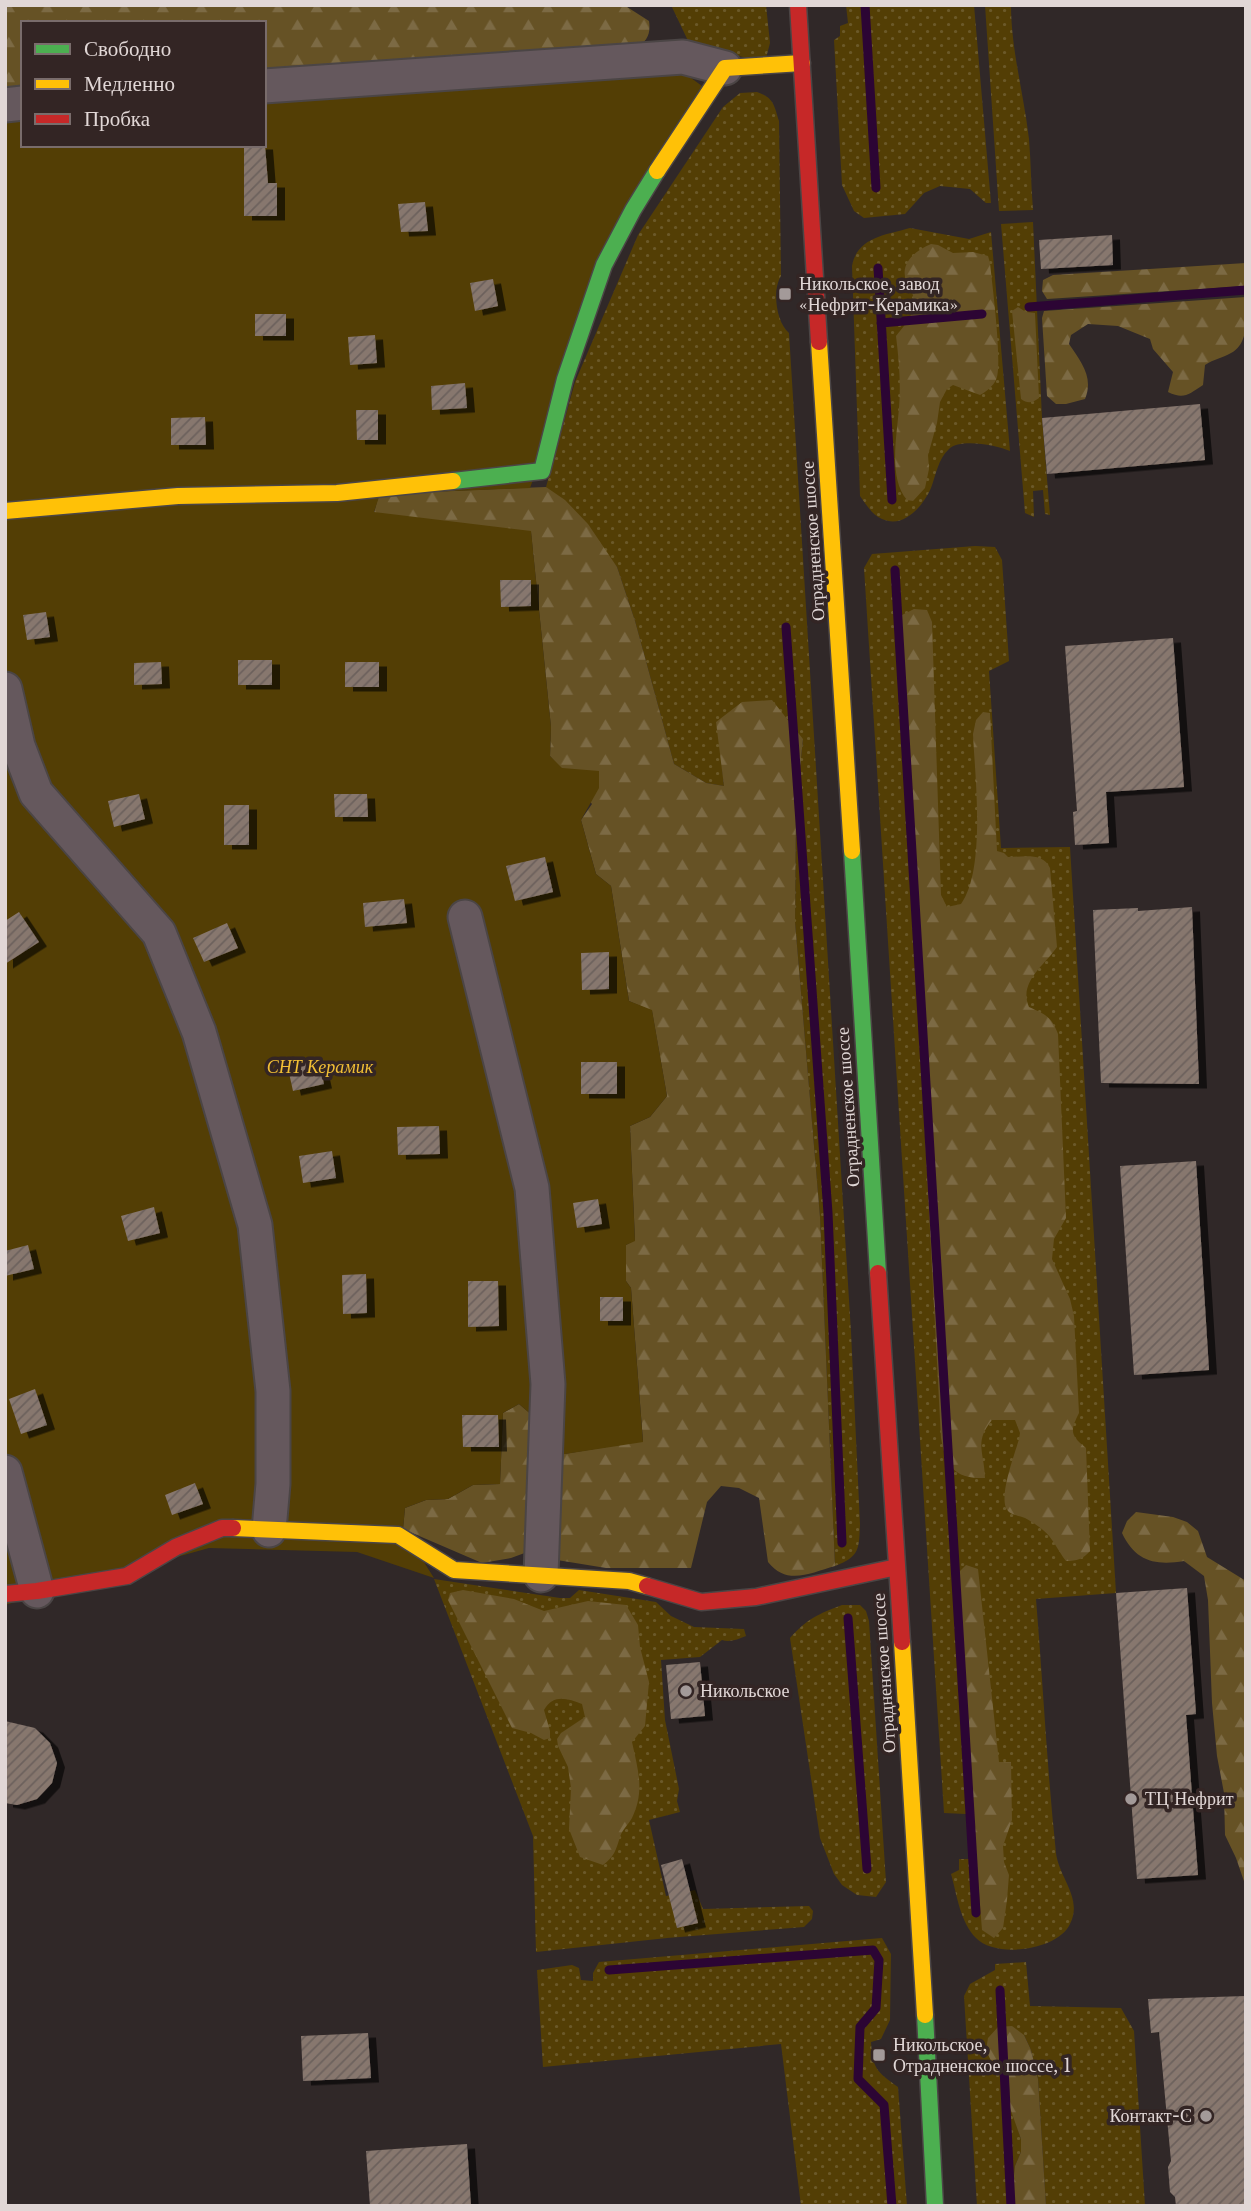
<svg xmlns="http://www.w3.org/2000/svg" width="1251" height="2211" viewBox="0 0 1251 2211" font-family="'Libre Baskerville',serif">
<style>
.grass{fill:url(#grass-dots)}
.forest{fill:url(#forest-firs)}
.garden{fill:#533e05}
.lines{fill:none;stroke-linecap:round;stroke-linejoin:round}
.stream{stroke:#2c0534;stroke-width:9}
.building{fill:url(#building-hatch);filter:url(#shadow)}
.street-casing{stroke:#4b4545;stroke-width:37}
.fast-casing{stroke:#4b4545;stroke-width:19}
.slow-casing{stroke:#4b4545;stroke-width:19}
.jam-casing{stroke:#4b4545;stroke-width:19}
.street{stroke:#65585d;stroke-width:33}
.fast{stroke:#4caf50;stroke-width:16}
.slow{stroke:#ffc107;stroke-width:16}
.jam{stroke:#c62828;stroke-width:16}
.poi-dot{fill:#a39a99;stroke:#332524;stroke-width:2.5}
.labels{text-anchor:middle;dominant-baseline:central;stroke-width:7;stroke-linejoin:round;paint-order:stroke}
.poi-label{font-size:18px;fill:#e1d7d6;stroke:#332524;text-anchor:start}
.street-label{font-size:18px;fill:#e1d7d6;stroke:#332524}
.park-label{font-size:18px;font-style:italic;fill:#f2bf35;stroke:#332524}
</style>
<defs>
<pattern id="grass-dots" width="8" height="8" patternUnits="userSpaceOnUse" patternTransform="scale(1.75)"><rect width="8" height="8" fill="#533e05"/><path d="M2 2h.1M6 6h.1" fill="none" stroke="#6b5929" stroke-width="1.8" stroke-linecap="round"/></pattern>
<pattern id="forest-firs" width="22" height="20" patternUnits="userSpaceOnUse" patternTransform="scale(1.75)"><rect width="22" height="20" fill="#665225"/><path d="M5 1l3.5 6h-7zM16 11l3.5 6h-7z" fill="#7c6a44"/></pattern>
<pattern id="building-hatch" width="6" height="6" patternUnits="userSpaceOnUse" patternTransform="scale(1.75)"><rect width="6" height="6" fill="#87776e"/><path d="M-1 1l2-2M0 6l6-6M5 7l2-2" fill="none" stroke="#6c615c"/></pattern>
<filter id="shadow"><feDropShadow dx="8" dy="4.5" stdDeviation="0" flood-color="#0009"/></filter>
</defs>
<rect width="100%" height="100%" fill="#302828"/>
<path class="grass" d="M671 5H766L770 43 765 62 690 45Z
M846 5H974L991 203H986L970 189 940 186 924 193 905 214 864 218 854 211 842 185 834 40 840 36V26L848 23Z
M985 5H1011C1011 50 1024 95 1029 139 1031 163 1031 187 1033 210L999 211Z
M757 92C774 98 774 105 779 121L781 276C772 290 776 322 789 333L851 1332 860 1524C859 1548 860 1557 835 1566L820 1217 795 922 796 806 803 739 721 756 724 786 706 783 674 764 635 621 617 567 546 487 575 382 638 235 723 107 740 93Z
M1033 222 1042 418 1050 515 1045 514 1043 490 1033 491 1034 517 1025 513 1001 224Z
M910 228 969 239 991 232 1010 451C997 445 960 438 949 449 938 459 936 475 931 488 923 506 904 529 882 519 872 515 866 504 860 496L852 266C857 237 886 235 910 228Z
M975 546 995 547 1002 560 1009 661 989 671 1001 848 1070 847 1116 1593 1036 1599C1043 1683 1047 1769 1056 1853 1059 1878 1083 1898 1070 1924 1058 1950 996 1959 976 1938 960 1922 957 1895 951 1874L959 1870V1859H970L966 1814 944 1813 864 568 872 554Z
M434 1579 560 1598H570L579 1590 656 1602 671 1616 694 1627 744 1629 746 1636C738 1639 730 1643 722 1640L700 1657 661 1660 665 1720 679 1789 677 1801 680 1812 649 1820 666 1896 695 1890 703 1909 809 1906 813 1911 812 1919 804 1927 667 1938 536 1952 533 1836Z
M842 1605H860L866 1611 869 1621 886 1882 876 1897 857 1895 842 1885 834 1874 820 1838 790 1638C807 1619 818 1614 842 1605Z
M882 1938 891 1954 890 2020 881 2039 871 2042C873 2069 876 2071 898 2087L907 2206H801L781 2044 543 2067 537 1970 572 1965 579 1968 581 1980 593 1981V1973L599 1962Z
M1026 1962 1030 2006 1121 2008 1134 2031 1145 2206H1046L1038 2079 1031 2050 1024 2035 992 2063 1003 2073 1009 2083 1011 2108 1021 2139V2152L1015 2166 1013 2199 1015 2206H977L964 1996 970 1984 995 1970V1964Z"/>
<path class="forest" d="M5 5H624L649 21C651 34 647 41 636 49L264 74V23H23V90L5 91Z
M931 244 938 245 953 253 973 252 988 256 990 263C992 283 1003 366 996 380 993 386 986 392 980 395L953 385 947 389 940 402 937 423 928 455 929 469 925 488 913 501 907 500C888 478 897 435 899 408 901 384 899 360 896 336 904 326 913 317 914 302 914 292 907 285 905 276 902 261 918 249 931 244Z
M1246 263V286L1047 299 1042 291 1043 280 1053 275Z
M1246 297C1246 315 1250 343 1231 353 1222 358 1214 359 1205 365L1203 385C1189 394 1184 400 1168 392L1173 372 1153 349 1150 339 1118 326 1088 324 1071 335 1069 344C1081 362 1094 377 1085 399L1066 404H1056L1047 396 1042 318 1044 311Z
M1018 307 1026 312 1035 313 1039 398C1032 403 1028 404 1021 399L1012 311Z
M546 487 565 500 588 524 617 567 635 621 674 764 706 783 724 786 716 722 742 702 772 700 803 739 796 806 795 922 820 1217 835 1566C810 1573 787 1586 768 1562L759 1498 739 1488 721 1486 707 1502 691 1568H606L557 1560 552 1456 643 1441 631 1288 626 1281V1245L635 1240 630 1126 650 1117 667 1096 652 1011 629 1001 611 886 596 874 581 820 592 804 550 756 551 727 531 532 374 513 379 494Z
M914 609 927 610 932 622 941 895 947 907 961 904C986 869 975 777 973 734L976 720 983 712 990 713 997 851 1004 853 1008 857C1023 857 1043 852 1050 868L1057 947C1045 965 1018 982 1029 1007 1046 1015 1051 1016 1058 1034L1066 1218 1054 1239 1052 1259 1070 1299 1074 1316 1079 1413C1070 1431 1070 1435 1086 1448L1090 1551C1083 1559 1077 1561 1066 1561 1058 1551 1053 1538 1043 1530 1038 1526 1031 1521 1025 1518 1020 1516 1013 1515 1009 1512 996 1502 1015 1454 1019 1439L1020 1433 1015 1420H992C974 1442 984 1451 985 1478 955 1479 946 1467 941 1438L898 628 902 615Z
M519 1404 533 1416 530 1551 511 1558 482 1563 403 1529 405 1508 426 1500 448 1499 473 1485 500 1484 503 1413Z
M1136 1512 1173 1517 1187 1522 1198 1531 1207 1557 1246 1581V1887L1236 1858 1225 1835 1224 1793 1217 1756 1212 1703 1208 1600 1204 1576 1184 1561C1155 1566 1135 1561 1122 1533L1127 1521Z
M966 1565 978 1569 999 1762H1011L1012 1820 1003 1846 1004 1862 1009 1875 1007 1900 1003 1928 994 1938 982 1930 955 1587 957 1574Z
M463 1590 514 1599 544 1611 588 1601 626 1605 638 1625 640 1647 649 1682 645 1726 632 1742C638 1770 645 1791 632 1818 628 1825 622 1830 620 1837 616 1850 614 1857 603 1865L580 1857 569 1829 571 1788 568 1767 558 1746 557 1739 561 1733 585 1717 582 1704C567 1698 553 1694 544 1710L550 1731V1738L544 1740 531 1733 512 1728 448 1600 450 1593Z
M1012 2026 1024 2035 1031 2050 1038 2079 1046 2206H1015L1013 2185 1015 2166 1021 2152V2139L1010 2108 1009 2083 1003 2073 992 2063 986 2050 988 2038 998 2027Z"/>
<path class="garden" d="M683 72 702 86 649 166 530 488 380 494 374 512 531 531 551 727 550 756 562 768 599 771V788L581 820 596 874 611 886 629 1001 652 1010 667 1096 650 1117 630 1126 635 1241 626 1245V1281L631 1288 643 1442 552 1456 533 1416 519 1404 503 1413 500 1484 473 1485 448 1499 426 1500 405 1508 403 1529 434 1578 357 1552 209 1548 5 1605V91L23 90V145H264V74Z"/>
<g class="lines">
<path class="stream" d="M865 5 876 188
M878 268 892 500
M1029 307 1246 290
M881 323 982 314
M895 570 976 1913
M786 627 828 1213 842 1543
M848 1618 867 1869
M609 1970 873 1950 879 1960 876 2008 860 2027 858 2079 884 2105 892 2206
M1000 1990 1011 2206"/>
</g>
<path class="building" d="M244 145H265L268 183H277V216H244Z
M425 202 428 231 401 232 398 204Z
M1112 235 1113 265 1041 269 1039 240Z
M493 279 498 306 475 311 470 283Z
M255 314H286V336H255Z
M375 335 377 363 350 365 348 337Z
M465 383 467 408 432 410 431 386Z
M1200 404 1205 460 1047 474 1042 418Z
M356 410H378V440H357Z
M205 417 206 445H171V418Z
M500 580H531V606L501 607Z
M46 612 50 637 27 640 23 615Z
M1173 638 1184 787 1106 792 1109 843 1075 845 1073 812 1077 811 1065 646Z
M238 660H272V685H238Z
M161 662 162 684 134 685V663Z
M345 662H379V687H345Z
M139 794 145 819 114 827 108 801Z
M334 794H367L368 817H335Z
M224 805H249V845H224Z
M545 857 553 892 515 901 506 866Z
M404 899 407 923 365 927 363 903Z
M1192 907 1199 1084 1101 1083 1093 910 1138 908V911Z
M19 912 39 942 5 964V921Z
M227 923 238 948 204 962 193 938Z
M609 952V989L582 990 581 953Z
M318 1057 324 1084 293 1091 287 1064Z
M581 1062H617V1094H581Z
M439 1126 440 1154 398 1155 397 1127Z
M332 1151 336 1178 303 1183 299 1156Z
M1196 1161 1209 1370 1134 1375 1120 1166Z
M598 1199 602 1224 577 1228 573 1203Z
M154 1207 160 1233 128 1241 121 1216Z
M28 1245 34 1269 5 1276V1251Z
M366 1274 367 1313 343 1314 342 1275Z
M468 1281H498L499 1326 468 1327Z
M600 1297H623V1321H600Z
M35 1389 47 1425 21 1434 9 1399Z
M462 1415H498L499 1447H463Z
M195 1483 203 1504 172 1515 165 1495Z
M1187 1588 1196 1714 1186 1715 1198 1875 1137 1879 1116 1593Z
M700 1662 705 1716 671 1719 666 1665Z
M5 1721 35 1728 50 1743 57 1763 52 1783 37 1799 17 1805 5 1803Z
M682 1859 698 1923 677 1928 661 1865Z
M1246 1996V2206H1176L1175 2197 1170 2192 1168 2167 1171 2161 1159 2032 1151 2033 1148 1999Z
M368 2033 371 2078 303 2081 301 2036Z
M467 2144 471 2206H370L366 2151Z"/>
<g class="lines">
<g class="street-casing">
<path id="street" d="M264 86 683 57 725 68
M5 105 23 103
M5 689 18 746 36 793 159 933 199 1032 255 1225 273 1391V1484L269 1530
M465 917 532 1188 548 1384 541 1575
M5 1472 37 1591"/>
</g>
<g class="fast-casing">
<path id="fast" d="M453 481 542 471 565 379 604 265 633 210 657 171
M852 851 878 1273
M925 2015 935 2206"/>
</g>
<g class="slow-casing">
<path id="slow" d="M657 171 725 68 802 63
M819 342 852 851
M5 511 178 496 337 493 453 481
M233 1528 398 1535 454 1570 629 1581 647 1586
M902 1642 925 2015"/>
</g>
<g class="jam-casing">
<path id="jam" d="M798 5 819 342
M878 1273 902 1642
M647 1586 701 1602 756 1597 897 1567
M5 1594 37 1591 127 1576 176 1547 222 1528H233"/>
</g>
<use href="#street" class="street"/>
<use href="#fast" class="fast"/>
<use href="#slow" class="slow"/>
<use href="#jam" class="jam"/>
</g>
<g class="poi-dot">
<rect x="778" y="287" width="14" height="14" rx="3.5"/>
<circle cx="686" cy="1691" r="7"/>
<circle cx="1131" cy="1799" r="7"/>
<rect x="872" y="2048" width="14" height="14" rx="3.5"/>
<circle cx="1206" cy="2116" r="7"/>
</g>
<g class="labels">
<g class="poi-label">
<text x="799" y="284">Никольское, завод<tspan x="799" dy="21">«Нефрит-Керамика»</tspan></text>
<text x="700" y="1691">Никольское</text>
<text x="1145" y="1799">ТЦ Нефрит</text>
<text x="893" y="2045">Никольское,<tspan x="893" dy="21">Отрадненское шоссе, 1</tspan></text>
<text x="1192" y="2116" text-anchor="end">Контакт-С</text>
</g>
<g class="street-label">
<text transform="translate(813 541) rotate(-94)">Отрадненское шоссе</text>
<text transform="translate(848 1107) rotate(-94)">Отрадненское шоссе</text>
<text transform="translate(884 1673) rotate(-94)">Отрадненское шоссе</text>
</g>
<g class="park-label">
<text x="320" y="1067">СНТ Керамик</text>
</g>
</g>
<rect width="1251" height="2211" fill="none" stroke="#e1d7d6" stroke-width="14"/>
<rect x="21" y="21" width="245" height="126" fill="#332524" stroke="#796c6b" stroke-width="2"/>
<rect x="35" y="44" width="35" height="10" fill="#4caf50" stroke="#796c6b" stroke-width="2"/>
<text x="84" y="56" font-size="21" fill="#e1d7d6">Свободно</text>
<rect x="35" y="79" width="35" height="10" fill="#ffc107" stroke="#796c6b" stroke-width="2"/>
<text x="84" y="91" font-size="21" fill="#e1d7d6">Медленно</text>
<rect x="35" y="114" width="35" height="10" fill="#c62828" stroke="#796c6b" stroke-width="2"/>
<text x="84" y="126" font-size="21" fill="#e1d7d6">Пробка</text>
</svg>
